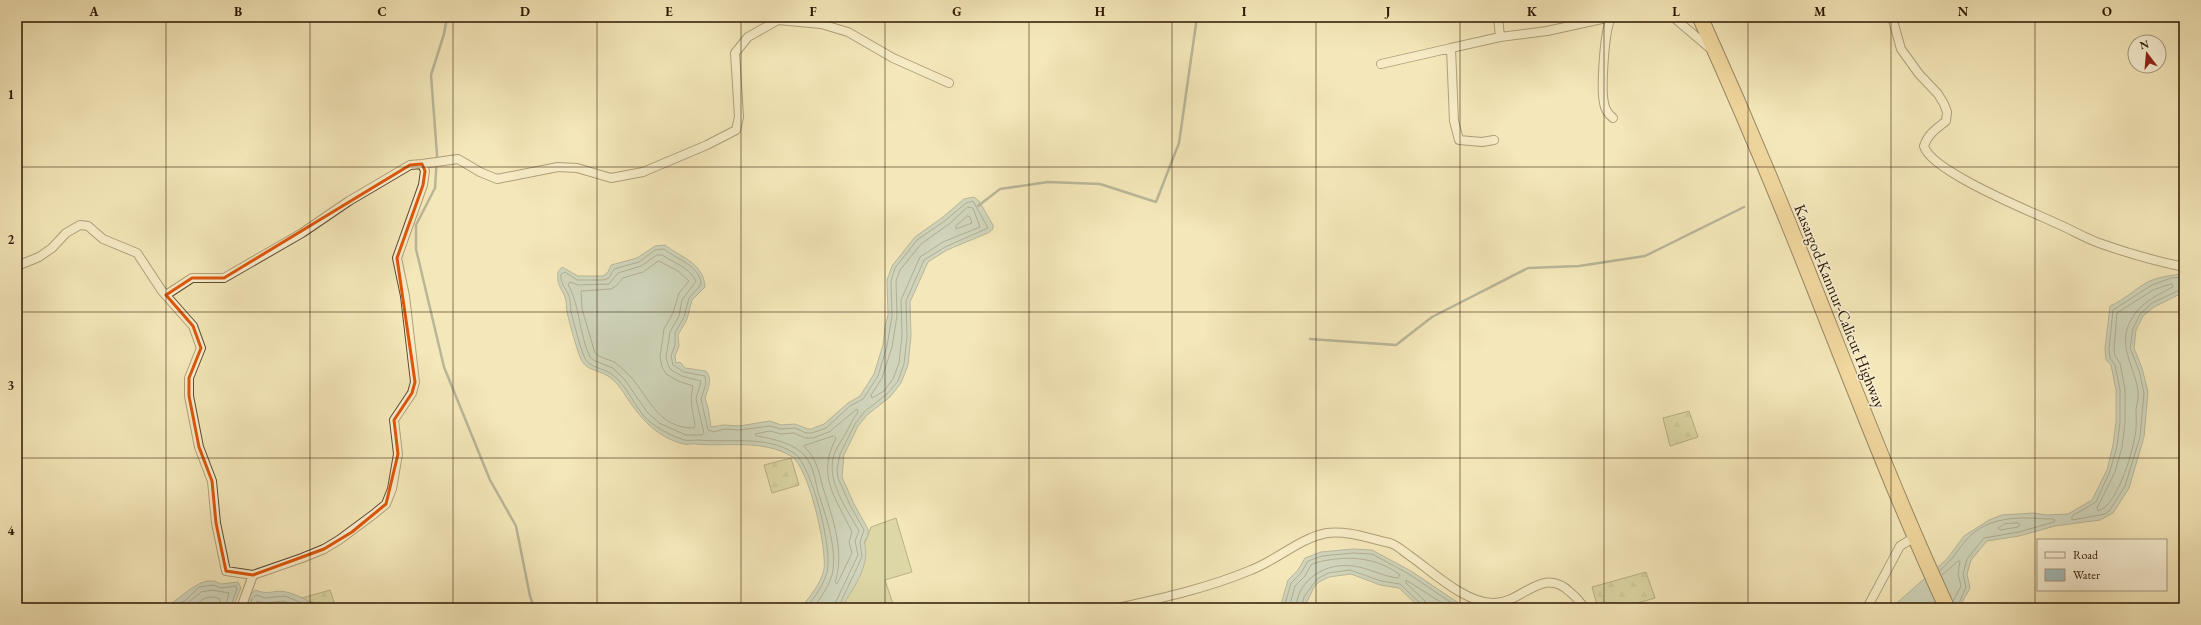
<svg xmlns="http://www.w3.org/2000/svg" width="2201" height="625" viewBox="0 0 2201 625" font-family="'EB Garamond',serif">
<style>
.grass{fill:#c0c48c;stroke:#766d46}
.forest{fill:url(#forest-firs);stroke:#766d46}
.water{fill:#a2bcbb;stroke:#727a70}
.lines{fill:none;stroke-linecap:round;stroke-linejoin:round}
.shore{stroke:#66695e;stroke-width:1}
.stream{stroke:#727a70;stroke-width:2.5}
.street-casing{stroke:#5d4a2e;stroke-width:10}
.highway-casing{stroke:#2b1600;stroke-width:17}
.street{stroke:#f8efd2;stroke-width:8}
.highway{stroke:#eac47c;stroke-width:15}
.marked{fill:none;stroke:#df560b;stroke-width:3;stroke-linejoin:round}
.grid{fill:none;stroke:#2b1600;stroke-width:1;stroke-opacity:0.55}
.labels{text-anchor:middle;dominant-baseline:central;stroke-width:3;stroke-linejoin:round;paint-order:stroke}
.street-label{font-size:16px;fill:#2b1600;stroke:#f8efd2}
.neatline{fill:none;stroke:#2b1600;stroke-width:1.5}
.grid-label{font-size:13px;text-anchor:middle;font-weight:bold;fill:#2b1600}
</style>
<defs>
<pattern id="forest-firs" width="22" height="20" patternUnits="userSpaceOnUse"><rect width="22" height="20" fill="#c0c48c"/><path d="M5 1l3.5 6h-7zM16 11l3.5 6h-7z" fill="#a5a877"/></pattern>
</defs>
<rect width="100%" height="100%" fill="#f4e7b9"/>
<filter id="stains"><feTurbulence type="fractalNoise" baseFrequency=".005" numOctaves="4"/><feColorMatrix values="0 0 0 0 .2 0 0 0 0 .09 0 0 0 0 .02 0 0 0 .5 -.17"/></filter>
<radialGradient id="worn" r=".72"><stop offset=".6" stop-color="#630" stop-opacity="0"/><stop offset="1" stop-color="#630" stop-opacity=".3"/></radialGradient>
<path class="grass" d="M896 518 912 572 885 580 894 607 840 608 871 527Z"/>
<path class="forest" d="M1689 411 1698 437 1670 446 1663 418Z
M791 458 799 485 772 493 764 465Z
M1646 572 1655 598 1621 608H1598L1592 587Z
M330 590 336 608H320L313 602 302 600V598Z"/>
<path class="water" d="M974 197 979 201 993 225V229L988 233 947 250 928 262 910 302 911 336 908 365 901 383 890 397 867 415 858 426 844 455 842 477 854 504 868 529V536L864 542C872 564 852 590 841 608H801C810 596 821 584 824 569 827 549 809 466 791 456 762 439 727 447 696 444 692 443 688 445 684 444 658 438 642 420 627 398 622 390 616 381 608 376 599 370 588 371 582 361 578 355 569 321 567 312 566 307 567 302 565 297 561 288 556 283 558 272L562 267 578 276H603L608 272 611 265 637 258 655 246 665 245C680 257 704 263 705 287L692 300 687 319 678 335 679 346 675 356 676 363 680 362 685 368 706 371C713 379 708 389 705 398L708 408 711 427 724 425 739 426 770 421 781 425 795 424 808 429H811L824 424 848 403 860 396 874 374 883 345 885 326 888 315 887 280 892 266 915 237 943 217 964 199Z
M2184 273V292L2154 307 2143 316 2136 330 2134 348 2142 368 2148 392 2144 437 2129 488 2113 513 2100 520 2055 526 2019 536 1987 541 1971 560 1967 574 1970 588 1959 608H1891L1947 559 1964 536 1989 520 2002 515 2033 513 2047 515 2068 514 2092 500 2107 470 2113 445 2116 422V390L2111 365 2106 360 2105 349 2110 306C2125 300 2135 288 2150 281 2161 276 2172 276 2184 273Z
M1353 549 1372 550 1411 571 1460 604 1473 608H1420L1399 588 1380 585 1351 574 1329 577 1319 582 1314 587 1304 608H1280L1288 580 1298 570 1305 558 1321 552Z
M207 581H214L221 584 238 582 241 588 233 608H163C179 601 190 585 207 581Z
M255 590C270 596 274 589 286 592 293 593 314 603 320 608H245L248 597Z"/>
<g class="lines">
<path class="shore" d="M968 207 973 208 980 227 943 242 920 257 901 300 902 336 899 363 893 379 884 391 872 398 871 395 882 378 892 347 897 316 896 281 900 270 921 244 949 224Z
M968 216 970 217 972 223 956 229V226Z
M657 255H662C674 263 689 267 696 281L682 300 679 316 670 332 666 357 668 365 671 370 682 376 701 381 696 399 704 433 702 435H686L659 423 647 412 625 380 613 368 595 361 590 357C579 334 580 306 568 284L570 282 578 285 609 284 618 273 641 266Z
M659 261 678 271 689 281 679 293 673 313 664 329 660 357 662 367 666 374 678 381 693 386C689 404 693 409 695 426L694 428C655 428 649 394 626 372 622 369 619 365 614 362 608 359 600 358 595 353L582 309 581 291 611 289 616 286 623 278 643 272Z
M2184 277 2171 278 2152 285 2113 310 2109 349 2110 358 2115 365 2120 390V422L2117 446 2110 471 2096 502 2072 516V520L2105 514 2110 510 2125 486 2140 437 2144 393 2139 370 2130 348 2133 329 2140 314 2152 303 2184 288
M2172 284 2173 287C2153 297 2135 306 2127 329 2121 351 2135 369 2138 391 2139 397 2137 403 2136 409 2136 418 2137 428 2135 436 2132 454 2117 506 2098 511L2097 508 2115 472 2122 447 2125 423V389L2120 363 2115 356 2114 349 2117 313 2153 290Z
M834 436 836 438C816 476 836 498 852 532L849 542 852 553 837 584 835 582C845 553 833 519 824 491 820 479 819 467 812 456 810 452 806 450 804 446Z
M2018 523 2020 525 2018 527 2000 530 1998 528 2004 524Z
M1939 571C1952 561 1958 549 1968 538 1989 516 2019 517 2047 519 2050 519 2052 518 2055 520L2054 522 2019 532 1984 538 1967 559 1963 574 1966 587 1957 608
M1942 575 1958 561H1960L1958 574 1961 586 1953 601
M172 608 186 600 199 587 213 585 221 588 236 586 237 589 230 608
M182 608 201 592 212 590 229 593 225 608
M193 608C202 599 207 594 220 599L219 608
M250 608 252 599 256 595 265 598 285 596 314 608
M255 608 257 601 265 603 284 601 299 608
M806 608C815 597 823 586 827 572 833 550 812 465 794 453 766 435 730 443 699 440 694 440 688 441 684 440 669 435 654 427 643 415 632 401 625 383 610 373 602 368 592 368 586 360 582 355 573 320 571 311 570 307 571 301 569 296 566 288 560 284 561 274L565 272 577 280H603L609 278 614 269 639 262 655 250 664 249C676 259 701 266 701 285L689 298 684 317 675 333V345L671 356 673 365 684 372 705 376 706 384 701 399 708 430 714 432 725 429 739 430 770 426 781 429 795 428 806 433H812L826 428 850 406 863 399 878 376 887 346 892 316 891 281 895 268 917 240 946 220 966 203 973 201 988 228 945 247 924 260 906 301 907 336 904 364 898 381 887 394 864 412 855 424 840 454 837 469 838 478 850 505 864 530 860 542 862 557 838 608
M813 608C821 597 831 584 833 570 836 544 826 517 818 492 815 480 814 468 806 457 796 444 772 438 756 436L755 434 770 431 781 434 794 433 805 438H813L829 432 857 409 858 412C853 419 850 425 846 433 843 439 838 445 835 452 824 479 847 509 859 531L855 541 858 555 833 608
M1284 608 1291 583 1301 573 1308 561 1322 556 1353 553 1372 554 1409 574 1459 608
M1289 608 1295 586 1305 576 1311 565 1315 563C1344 555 1376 556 1400 575L1398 578C1381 576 1369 568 1353 566 1327 562 1297 579 1296 608
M1301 608 1304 597 1317 579 1328 573 1350 570 1381 581 1400 584 1421 604 1422 608
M1427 608 1425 601 1406 583V580L1450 608"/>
<path class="stream" d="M447 17 444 34 431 75 437 155 435 188 416 225V249L444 367 490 480 516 526 530 596 534 608
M978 206 1000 189 1048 182 1100 184 1156 202 1179 143 1197 17
M1310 339 1396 345 1432 317 1528 268 1579 266 1645 256 1744 207"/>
<g class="street-casing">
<path id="street" d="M1612 17C1604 27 1601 89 1604 103 1605 110 1608 114 1613 118
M1673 17 1712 50
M1892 17 1901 49 1919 74 1938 94 1944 104 1947 112 1946 121C1936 129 1928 134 1924 146 1930 171 2032 212 2058 224 2072 230 2085 238 2099 243 2127 253 2155 261 2184 267
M778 20 821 24 848 32 893 58 949 83
M1500 37 1547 31 1611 17
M1381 64 1451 48
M1494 140 1482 142 1459 140 1454 121 1451 48 1500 37 1498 17
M422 164 458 159 480 172 497 179 558 167 577 168 611 178 643 172 707 145 736 130 739 117 735 53 748 37 778 20 779 17
M17 266 39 257 52 248 66 233 80 225 88 226 103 239 137 253 162 291 193 326 201 348 189 378V396L199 447 212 481 216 523 226 571 253 575 302 558 324 549 339 540 374 514 386 504 392 489 398 454 394 420 412 393 415 382 405 296 397 258 423 185 425 171 422 164 410 165 349 201 302 233 224 278H192L166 295
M241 608 253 575
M1117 608C1163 598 1208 588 1251 570 1277 560 1300 538 1327 533 1346 530 1371 539 1390 543 1397 545 1404 552 1410 556 1433 572 1465 603 1493 603 1522 604 1542 565 1570 592 1576 597 1580 601 1584 608
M1867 608 1900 546 1915 537"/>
</g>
<g class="highway-casing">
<path id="highway" d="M1700 17C1738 101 1774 186 1808 272 1853 385 1896 498 1947 608"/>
</g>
<use href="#street" class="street"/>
<use href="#highway" class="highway"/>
</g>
<path d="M0 0H2201V625H0ZM422 164 425 171 423 185 397 258 415 382 412 393 394 420 398 454 386 504 352 532 324 549 253 575 226 571 216 523 212 481 199 447 189 396V378L201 348 193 326 166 295 192 278H224L410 165Z" fill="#f4e7b9" fill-opacity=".55" fill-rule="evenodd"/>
<path class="marked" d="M422 164 425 171 423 185 397 258 415 382 412 393 394 420 398 454 386 504 352 532 324 549 253 575 226 571 216 523 212 481 199 447 189 396V378L201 348 193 326 166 295 192 278H224L410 165Z"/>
<path class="grid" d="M166 17V608M310 17V608M453 17V608M597 17V608M741 17V608M885 17V608M1029 17V608M1172 17V608M1316 17V608M1460 17V608M1604 17V608M1748 17V608M1891 17V608M2035 17V608M17 167H2184M17 312H2184M17 458H2184"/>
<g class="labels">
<g class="street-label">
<text transform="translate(1840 306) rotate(68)">Kasargod-Kannur-Calicut Highway</text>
</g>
</g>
<rect width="2201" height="625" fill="none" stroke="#f4e7b9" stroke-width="44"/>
<rect x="2037" y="539" width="130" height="52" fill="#f8efd2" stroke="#a6987e"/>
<rect x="2045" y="552" width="20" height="6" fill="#f8efd2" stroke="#a6987e"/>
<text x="2073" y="559" font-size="12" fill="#2b1600">Road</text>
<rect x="2045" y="569" width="20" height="12" fill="#a2bcbb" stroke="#a6987e"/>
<text x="2073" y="579" font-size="12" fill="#2b1600">Water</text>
<g transform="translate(2147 54) rotate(344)"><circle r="19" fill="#f8efd2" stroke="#a6987e"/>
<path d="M0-3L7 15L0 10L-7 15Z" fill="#8f2418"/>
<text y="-6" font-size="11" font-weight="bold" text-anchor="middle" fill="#2b1600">N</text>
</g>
<rect x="22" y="22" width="2157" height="581" class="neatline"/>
<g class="grid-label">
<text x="94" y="16">A</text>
<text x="238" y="16">B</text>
<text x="382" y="16">C</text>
<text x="525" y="16">D</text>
<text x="669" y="16">E</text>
<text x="813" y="16">F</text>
<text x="957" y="16">G</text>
<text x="1100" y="16">H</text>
<text x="1244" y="16">I</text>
<text x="1388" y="16">J</text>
<text x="1532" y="16">K</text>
<text x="1676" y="16">L</text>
<text x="1820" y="16">M</text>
<text x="1963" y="16">N</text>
<text x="2107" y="16">O</text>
<text x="11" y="99">1</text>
<text x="11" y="244">2</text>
<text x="11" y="390">3</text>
<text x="11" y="535">4</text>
</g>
<rect width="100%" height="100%" filter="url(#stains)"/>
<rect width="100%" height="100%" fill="url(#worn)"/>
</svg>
